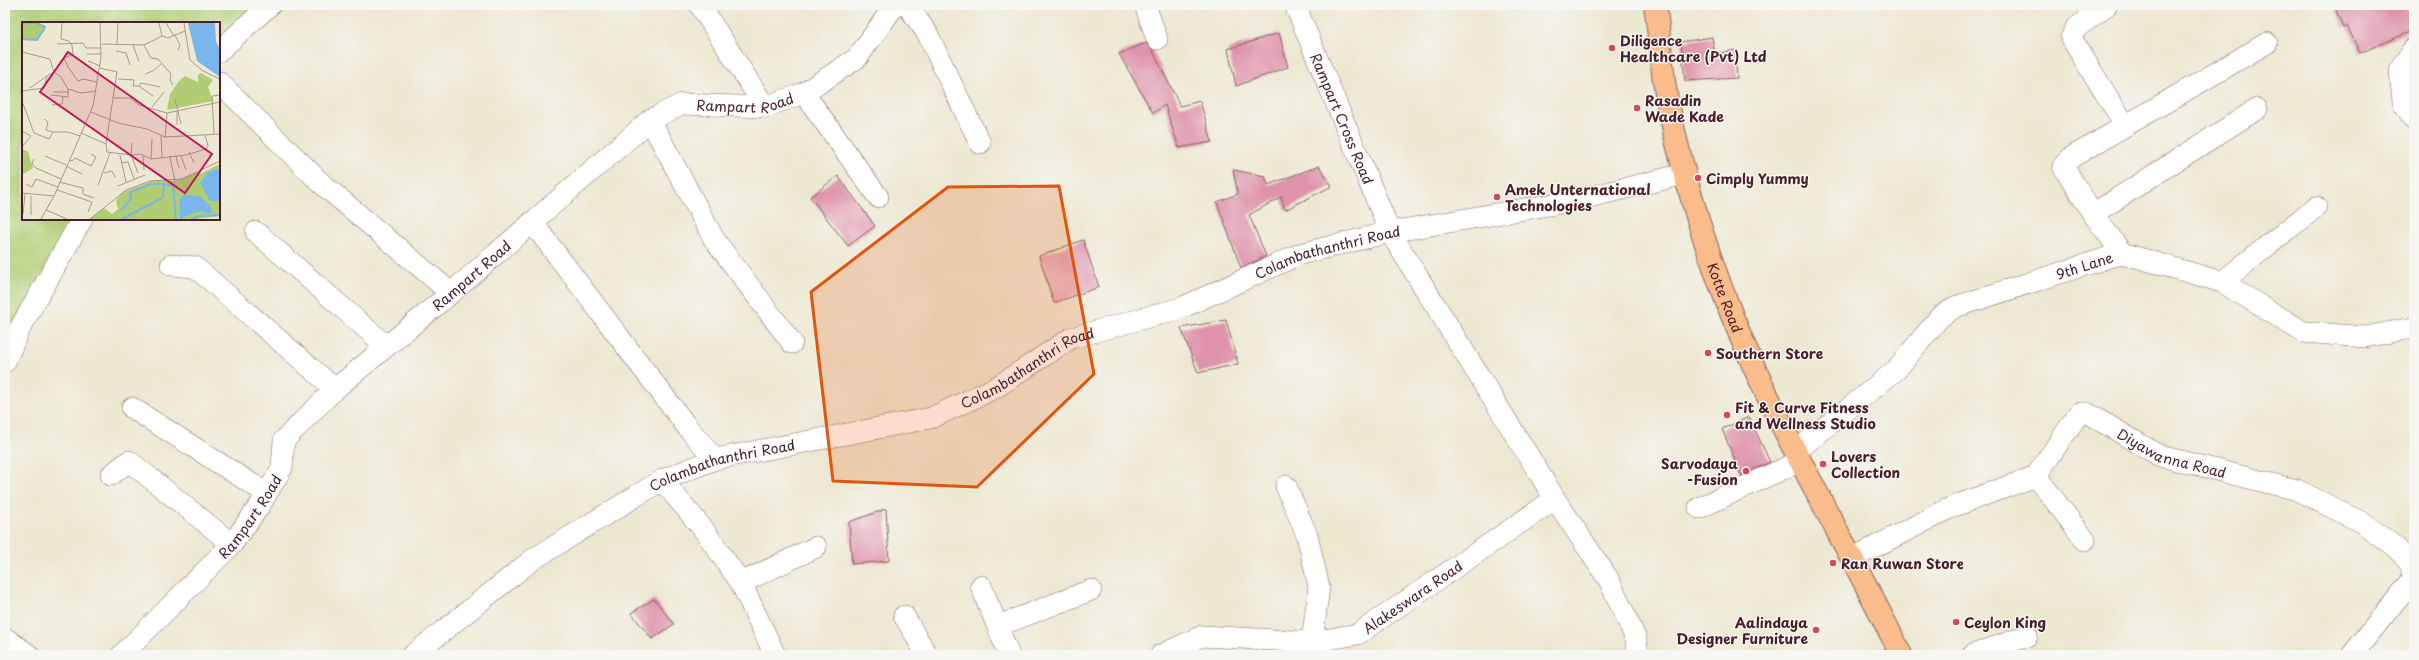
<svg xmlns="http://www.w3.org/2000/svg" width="2419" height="660" viewBox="0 0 2419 660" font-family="'Playpen Sans',sans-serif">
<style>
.green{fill:#b0cd73;stroke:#7d764f}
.building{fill:#df93ab}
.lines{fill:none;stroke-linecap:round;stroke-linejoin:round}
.minor-casing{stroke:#836565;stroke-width:22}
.major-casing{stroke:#836565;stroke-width:24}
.minor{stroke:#fff;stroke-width:21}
.major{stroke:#f9bc8a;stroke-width:22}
.marked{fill:#e0560e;fill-opacity:0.2;stroke:#e0560e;stroke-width:3;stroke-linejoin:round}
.poi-dot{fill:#d1495b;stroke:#f6f6f2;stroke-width:1.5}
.labels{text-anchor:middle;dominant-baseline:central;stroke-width:3;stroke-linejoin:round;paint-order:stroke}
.poi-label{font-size:14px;font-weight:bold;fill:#4a1f2b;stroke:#f6f6f2;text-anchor:start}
.street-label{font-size:14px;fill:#4a1f2b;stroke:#f6f6f2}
.inset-river{fill:none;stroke:#79b6ec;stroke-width:2}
.inset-road{fill:none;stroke:#ac988f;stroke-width:1}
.view{fill:#c2185b;fill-opacity:0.15;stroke:#c2185b;stroke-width:2}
.inset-edge{fill:none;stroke:#4a1f2b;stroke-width:2}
</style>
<rect width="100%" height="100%" fill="#f6f6f2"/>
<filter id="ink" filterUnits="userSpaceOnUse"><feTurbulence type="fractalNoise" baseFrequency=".025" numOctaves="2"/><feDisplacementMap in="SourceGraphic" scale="8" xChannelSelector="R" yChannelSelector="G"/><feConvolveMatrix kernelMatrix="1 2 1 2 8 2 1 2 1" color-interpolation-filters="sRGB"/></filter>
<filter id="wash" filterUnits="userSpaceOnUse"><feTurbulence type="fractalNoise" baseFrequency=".012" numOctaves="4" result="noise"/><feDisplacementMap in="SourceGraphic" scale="16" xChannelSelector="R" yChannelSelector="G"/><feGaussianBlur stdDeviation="0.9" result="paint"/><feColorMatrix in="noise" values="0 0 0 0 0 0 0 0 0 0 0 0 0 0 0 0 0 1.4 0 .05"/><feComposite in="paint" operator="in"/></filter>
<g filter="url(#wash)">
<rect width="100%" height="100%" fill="#ede8d1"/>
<path class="green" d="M5 5H270L219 51V23H23V219H82L19 330 5 318Z"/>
<g id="blocks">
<path class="building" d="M2334 5H2414V30L2360 53 2347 26 2343 28Z
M1279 33 1288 67 1236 86 1228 49Z
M1712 37 1715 54 1735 50 1737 78 1685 81 1681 42Z
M1146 43 1152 49 1180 106 1200 101 1212 142 1179 148 1165 105 1153 113 1119 54Z
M1319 166 1332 186 1285 210 1281 197 1249 215 1266 256 1241 268 1217 202 1238 194 1233 170 1265 176 1268 185Z
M838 176 875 226 848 246 810 197Z
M1083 240 1099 287 1054 303 1039 256Z
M1226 320 1238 364 1198 373 1181 328Z
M1749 417 1770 462 1741 475 1722 429Z
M886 509 889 561 852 564 849 522Z
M654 599 674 624 652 639 631 613Z"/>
</g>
</g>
<g filter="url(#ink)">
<use href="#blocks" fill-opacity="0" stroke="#836565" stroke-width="1"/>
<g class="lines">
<g class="minor-casing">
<g id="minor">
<path d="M700 5 765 107"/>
<path d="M907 5 927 33 980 143"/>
<path d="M1145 5 1157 39"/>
<path id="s1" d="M1295 5 1390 232 1555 499 1609 580 1636 639 1638 655"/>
<path d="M2107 5 2076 28 2071 38 2125 125"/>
<path d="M2414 48 2400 70 2403 102 2414 120"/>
<path d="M219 51 270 5"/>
<path d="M219 82 321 183 451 293"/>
<path d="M804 93 878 197"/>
<path d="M650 120 714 239 792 343"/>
<path d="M2093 214 2257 109"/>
<path d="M532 222 688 428 715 459"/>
<path d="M256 232 385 345"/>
<path d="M2122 253 2093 214 2063 166 2072 157 2267 43"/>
<path d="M171 265 195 267 335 389"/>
<path d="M2222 282 2316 207"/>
<path d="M5 362 19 330 82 219"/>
<path d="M132 408 266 493"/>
<path id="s2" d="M1795 452 1896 370 1940 317 1955 307 2122 253 2222 282 2303 332 2365 337 2412 328 2414 330"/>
<path d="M111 475 129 461 232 544"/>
<path d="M2036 476 2085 540"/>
<path d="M662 480 704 530 741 583 775 655"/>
<path d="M1286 486 1307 535 1319 587 1312 642"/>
<path d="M1699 508 1800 461"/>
<path id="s3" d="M1853 558 1952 507 2036 476 2079 413H2087L2160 456 2297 490 2363 523 2395 547 2411 563 2413 579 2352 655"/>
<path d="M741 583 816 547"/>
<path d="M981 586 1009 655"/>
<path d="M904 616 927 655"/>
<path d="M998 626 1091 590"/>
<path d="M5 638 29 655"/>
<path id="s4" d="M122 655 232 544 260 505 282 468 284 440 335 389 451 293 650 120 682 104 765 107 804 93 857 58 895 5"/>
<path id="s5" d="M413 655 532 560 662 480 715 459 931 418 995 388 1071 338 1181 308 1300 254 1390 232 1572 201 1685 174"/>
<path id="s6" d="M1161 655 1202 636 1312 642 1358 634 1555 499"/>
<path d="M1973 655 2027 636"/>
</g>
</g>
<g class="major-casing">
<g id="major">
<path id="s7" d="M1655 5C1660 36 1661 68 1667 99 1682 173 1705 248 1733 318 1780 435 1847 542 1901 655"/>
</g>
</g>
<use href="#minor" class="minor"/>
<use href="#major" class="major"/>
</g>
</g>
<path class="marked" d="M1059 186 1094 374 977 487 833 481 811 292 948 187Z"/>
<g class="poi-dot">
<circle cx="1612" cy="48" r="4"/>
<circle cx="1637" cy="108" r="4"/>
<circle cx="1698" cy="178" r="4"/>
<circle cx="1497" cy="197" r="4"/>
<circle cx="1708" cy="353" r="4"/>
<circle cx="1727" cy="415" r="4"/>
<circle cx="1823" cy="464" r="4"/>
<circle cx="1746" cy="471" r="4"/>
<circle cx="1833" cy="563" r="4"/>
<circle cx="1956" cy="622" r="4"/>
<circle cx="1816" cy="630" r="4"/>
</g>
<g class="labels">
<g class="poi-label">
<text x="1620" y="40">Diligence<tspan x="1620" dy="16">Healthcare (Pvt) Ltd</tspan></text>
<text x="1645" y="100">Rasadin<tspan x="1645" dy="16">Wade Kade</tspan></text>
<text x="1706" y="178">Cimply Yummy</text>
<text x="1505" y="189">Amek Unternational<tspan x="1505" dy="16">Technologies</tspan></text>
<text x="1716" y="353">Southern Store</text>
<text x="1735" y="407">Fit &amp; Curve Fitness<tspan x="1735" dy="16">and Wellness Studio</tspan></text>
<text x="1831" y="456">Lovers<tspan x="1831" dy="16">Collection</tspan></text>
<text x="1738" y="463" text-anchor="end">Sarvodaya<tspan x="1738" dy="16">-Fusion</tspan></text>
<text x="1841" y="563">Ran Ruwan Store</text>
<text x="1808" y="622" text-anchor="end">Aalindaya<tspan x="1808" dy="16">Designer Furniture</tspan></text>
<text x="1964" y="622">Ceylon King</text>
</g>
<g class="street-label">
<text stroke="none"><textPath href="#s4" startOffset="861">Rampart Road</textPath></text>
<text stroke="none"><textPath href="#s1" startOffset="123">Rampart Cross Road</textPath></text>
<text stroke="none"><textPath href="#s5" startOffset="1015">Colambathanthri Road</textPath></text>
<text stroke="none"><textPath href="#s2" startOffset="353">9th Lane</textPath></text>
<text stroke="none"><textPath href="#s4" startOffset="525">Rampart Road</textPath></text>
<text stroke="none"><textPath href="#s7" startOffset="302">Kotte Road</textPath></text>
<text stroke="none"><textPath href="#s5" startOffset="691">Colambathanthri Road</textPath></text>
<text stroke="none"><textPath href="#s3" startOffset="380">Diyawanna Road</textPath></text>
<text stroke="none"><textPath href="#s5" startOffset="367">Colambathanthri Road</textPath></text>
<text stroke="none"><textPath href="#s4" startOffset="189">Rampart Road</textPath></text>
<text stroke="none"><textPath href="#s6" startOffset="268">Alakeswara Road</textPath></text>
</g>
</g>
<g transform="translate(22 22)">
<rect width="198" height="198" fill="#ede8d1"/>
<path d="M0 1H15L23 4V8L15 18 0 17ZM179 51 191 58 186 65 191 79 145 88 148 72 157 59 163 54 176 60V53ZM0 127 6 130 11 146 0 153ZM198 142V146L186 150 198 179V194L174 197H68L82 186 90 192 96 187 94 178 101 170 133 158 153 159 175 150 176 153Z" fill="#b0cd73"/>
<path d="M166 1H193L194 20 198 27V55L175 39ZM198 146V179H188L178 161 186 150ZM161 173 178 174 189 185 190 190 184 192 181 189 171 191 158 197 157 179Z" fill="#79b6ec"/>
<path class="inset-river" d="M0 17 15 18 23 5 15 1H0M131 162H142L141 175M142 162 151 164 154 197M99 188 109 177V170L129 162M100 197 140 176M169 197 177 194 198 193"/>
<path class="inset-road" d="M40 1 39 17 47 19 50 23M137 1 140 14M144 1 152 14M162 1 168 38 181 49 198 57M153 13 158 23 156 28M35 22 61 21 64 26H79M80 22 122 23M95 22 96 1M50 23 51 32 42 36 46 45 56 59 61 57 75 60M111 23 117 40M122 23 129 36 136 37 149 52 148 58 151 63M122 23 140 14 146 16 163 9M94 29 104 31 108 43M0 30 28 37 32 50 39 55 46 67 59 71 74 69M65 32H79M66 39 78 44M78 46 95 50 84 122M123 52 131 49 139 42M96 57 112 58 111 64H117L131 74M117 64 119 61 138 65M8 66 25 54M0 69 22 66 25 54 32 50M32 70H47M29 73 46 75V67M91 76H108L117 83 145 91 198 80M153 77 159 102M0 79 12 111 27 117 31 110H46L58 114M30 83 40 82 41 75M130 85 142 70M155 89V103M69 90 96 101 125 107 143 115 198 112M22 97 26 100 24 108 31 110M0 109 9 114 0 125M59 111 84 122 85 130 109 133 119 132 129 137 164 133 184 127 186 124 183 113M192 112 190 74 198 73M139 114 140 135M143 115 145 91M110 121 109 133 116 151M167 130 172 141M98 133 104 160M121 133 122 148M23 134 44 143M154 134 157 146M159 134 164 148M148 135 153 159M12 137 10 142 14 146 39 157M129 137 130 117M47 138 50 139 53 136 69 144 74 135 69 132M99 141 106 140 112 157M44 144 60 152M82 151 90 149 93 155M37 160 61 166V172L72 176M4 162 10 165 14 157 36 165M76 163 88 131M96 164 123 153M35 168 70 180 66 190M0 171 32 174M24 188 45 197M1 192 3 172M9 193V174M19 197 33 172 71 84 79 35 78 1M68 197 104 168 128 159 160 157 198 139"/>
<path class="view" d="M46 30 190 132 163 171 18 70Z"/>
<rect width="198" height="198" class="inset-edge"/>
</g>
<rect width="2419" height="660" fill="none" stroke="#f6f6f2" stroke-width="20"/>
</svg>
